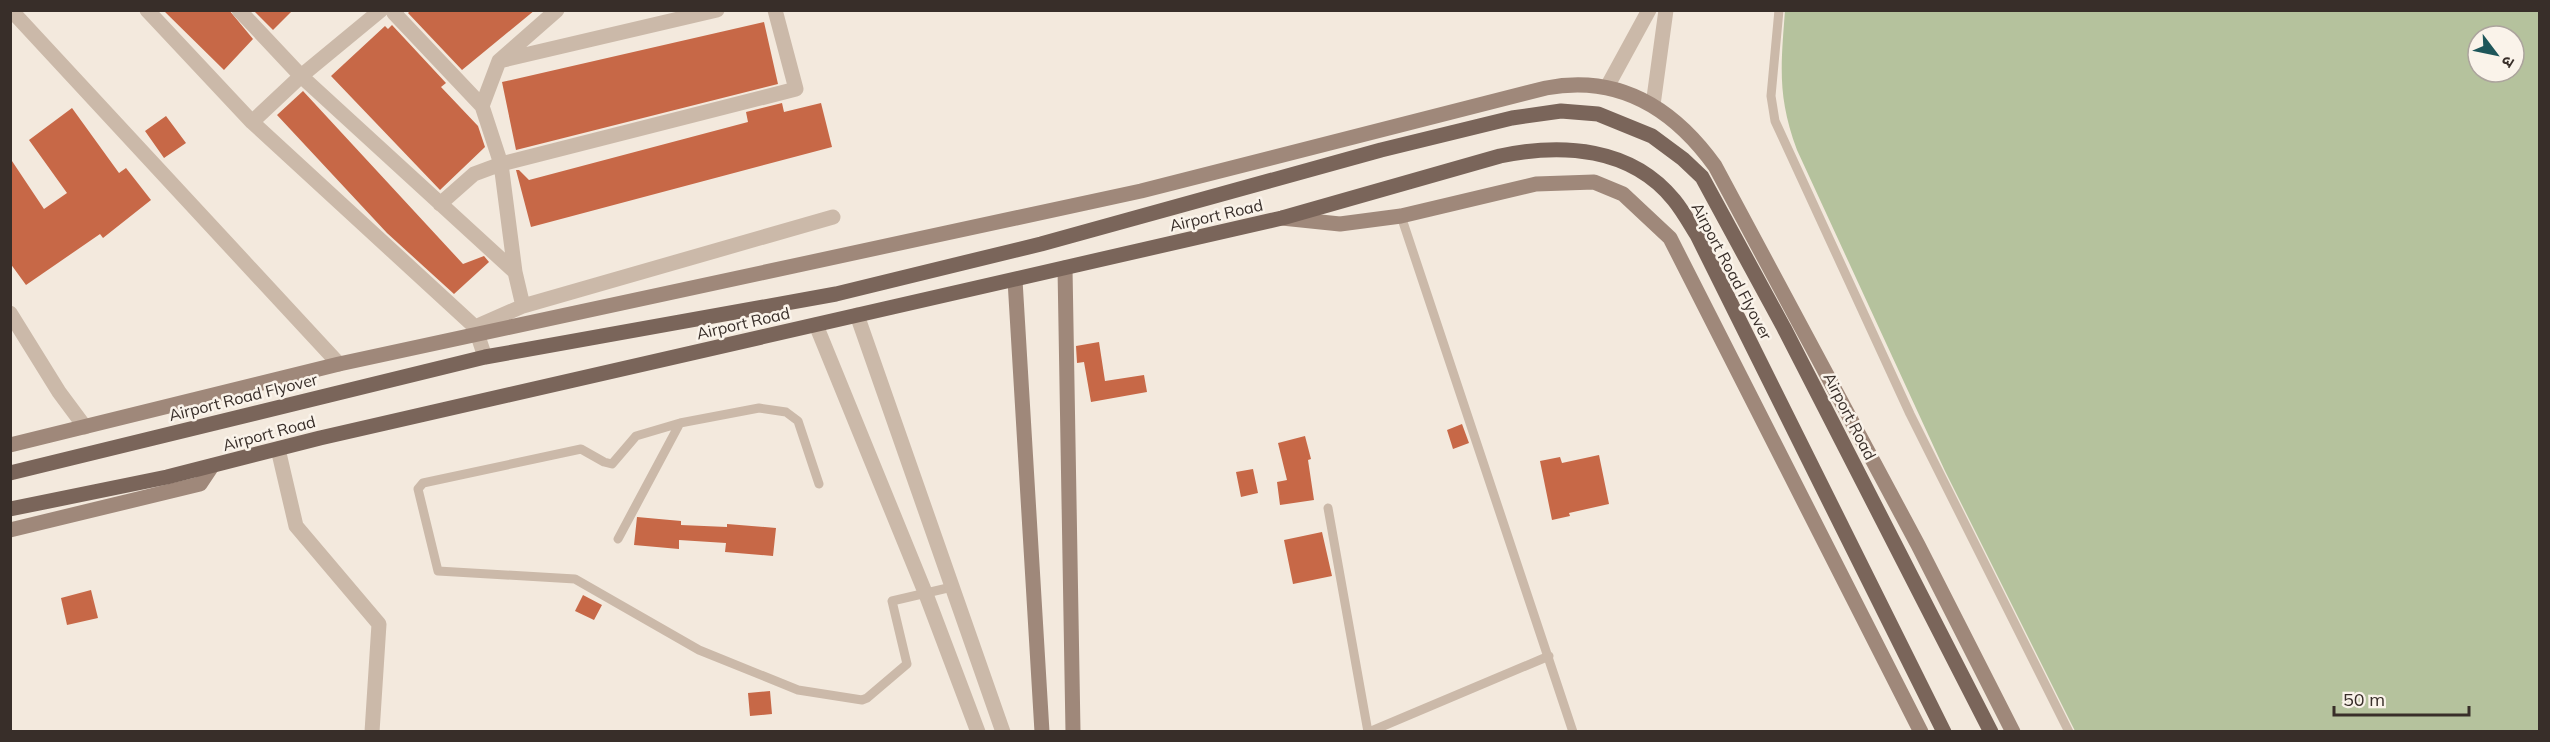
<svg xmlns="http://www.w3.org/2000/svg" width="2550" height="742" viewBox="0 0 2550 742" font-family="Mulish,'Noto Sans Devanagari',sans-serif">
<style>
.green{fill:#b5c29d;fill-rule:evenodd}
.building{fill:#c76847}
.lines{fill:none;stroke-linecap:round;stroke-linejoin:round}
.lane{stroke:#cbb9a9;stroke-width:9}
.street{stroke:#cbb9a9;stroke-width:15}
.secondary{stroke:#9f887a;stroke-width:15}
.primary{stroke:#7a655a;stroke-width:15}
.labels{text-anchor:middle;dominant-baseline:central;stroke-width:5;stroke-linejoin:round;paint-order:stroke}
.street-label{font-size:16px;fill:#382e29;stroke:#faf3ea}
</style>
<rect width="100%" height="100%" fill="#f3e9dd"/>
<path class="green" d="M1785 10 2539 11V731H2075L1945 471 1797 150C1777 96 1781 66 1785 10ZM2478 36H2514V72H2478Z"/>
<path class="building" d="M163 10H229L253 39 224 70Z
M253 10H293L273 30Z
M411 10H535L462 70 408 13Z
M764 22 778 84 516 150 502 82Z
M392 25 446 83 441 87 478 126 485 147 440 190 331 76 385 26 388 29Z
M303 91 463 264 484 256 489 262 454 294 387 233 277 115Z
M782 103 784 112 821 103 832 147 531 227 516 170H519L529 180 748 122 746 112Z
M72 108 119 173 126 168 151 200 103 238 100 234 26 285 10 263V158L44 209 67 193 29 140Z
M166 116 186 143 164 158 145 131Z
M1099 342 1105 381 1144 375 1147 392 1091 402 1084 362 1077 363 1076 346Z
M1462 424 1469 443 1453 449 1447 430Z
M1305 436 1311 459 1308 460 1314 500 1280 505 1277 482 1287 480 1278 443Z
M1599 455 1609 504 1569 513 1570 516 1552 520 1540 461 1560 457 1562 463Z
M1253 469 1258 493 1241 497 1236 472Z
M637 517 681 521V525L727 527V524L776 528 773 556 725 552 726 543 679 540V549L634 545Z
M1322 532 1332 576 1293 584 1284 540Z
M91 590 98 618 67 625 61 598Z
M583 595 602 605 594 620 575 611Z
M770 691 772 714 750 716 748 693Z"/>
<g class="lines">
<path class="lane" d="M1779 10 1771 96 1775 121 1910 414 2069 732
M1401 216 1573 732
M819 484 798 421 786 412 759 408 680 423 636 436 612 464 604 462 581 449 423 483 418 489 438 571 575 579 699 650 798 690 862 700 867 698 907 664 892 601 952 587
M1328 508 1368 732
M618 539 680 423
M1369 732 1549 656"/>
<path class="street" d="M11 10 339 364
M147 10 252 122 475 327 485 357
M239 10 301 76 515 272
M397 10 394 13 482 106 501 164 515 272 523 306
M499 61 717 10
M1607 87 1649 10
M1653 105 1666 10
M482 106 499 61 557 10
M252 122 301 76 381 10
M440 204 474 174 501 164 796 89 775 10
M10 313 59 392 85 427
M857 315 1003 732
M816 325 927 597 978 732
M475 327 523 306 833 217
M278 449 296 526 379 624 372 732"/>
<path class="secondary" d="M1282 218 1340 224 1401 216 1536 184 1594 182 1623 194 1670 238 1921 732
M1065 268 1073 732
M1015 280 1042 732
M10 445 339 364 1141 191 1546 88C1619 74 1674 109 1715 166L1918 545 2013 732
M10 530 200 484 212 466"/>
<path class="primary" d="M10 473 485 357 836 294 1041 244 1381 150 1512 118 1561 111 1598 114 1652 136 1683 159 1702 177 1784 328 1991 732
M10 509 167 477 320 438 1282 218 1500 156C1562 143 1631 147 1674 200 1683 211 1690 224 1697 235L1944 732"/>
</g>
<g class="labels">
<g class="street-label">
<text transform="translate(1216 215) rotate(-13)">Airport Road</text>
<text transform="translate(1732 271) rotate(62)">Airport Road Flyover</text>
<text transform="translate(743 323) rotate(-13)">Airport Road</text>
<text transform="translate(243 397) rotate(-14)">Airport Road Flyover</text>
<text transform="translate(1850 416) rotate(63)">Airport Road</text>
<text transform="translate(269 433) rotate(-15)">Airport Road</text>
</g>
</g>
<rect width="2550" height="742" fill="none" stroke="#382e29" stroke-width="24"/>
<g transform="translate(2496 54) rotate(122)"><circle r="28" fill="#faf3ea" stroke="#aca49d" stroke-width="1.5"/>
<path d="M0-4.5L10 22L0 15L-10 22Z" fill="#1e565a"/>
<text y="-9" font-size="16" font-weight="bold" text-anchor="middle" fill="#382e29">उ</text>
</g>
<path d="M2334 706v9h135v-9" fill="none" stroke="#382e29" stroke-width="3"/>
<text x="2343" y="706" font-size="18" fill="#382e29" stroke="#faf3ea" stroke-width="4.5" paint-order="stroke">50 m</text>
</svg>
